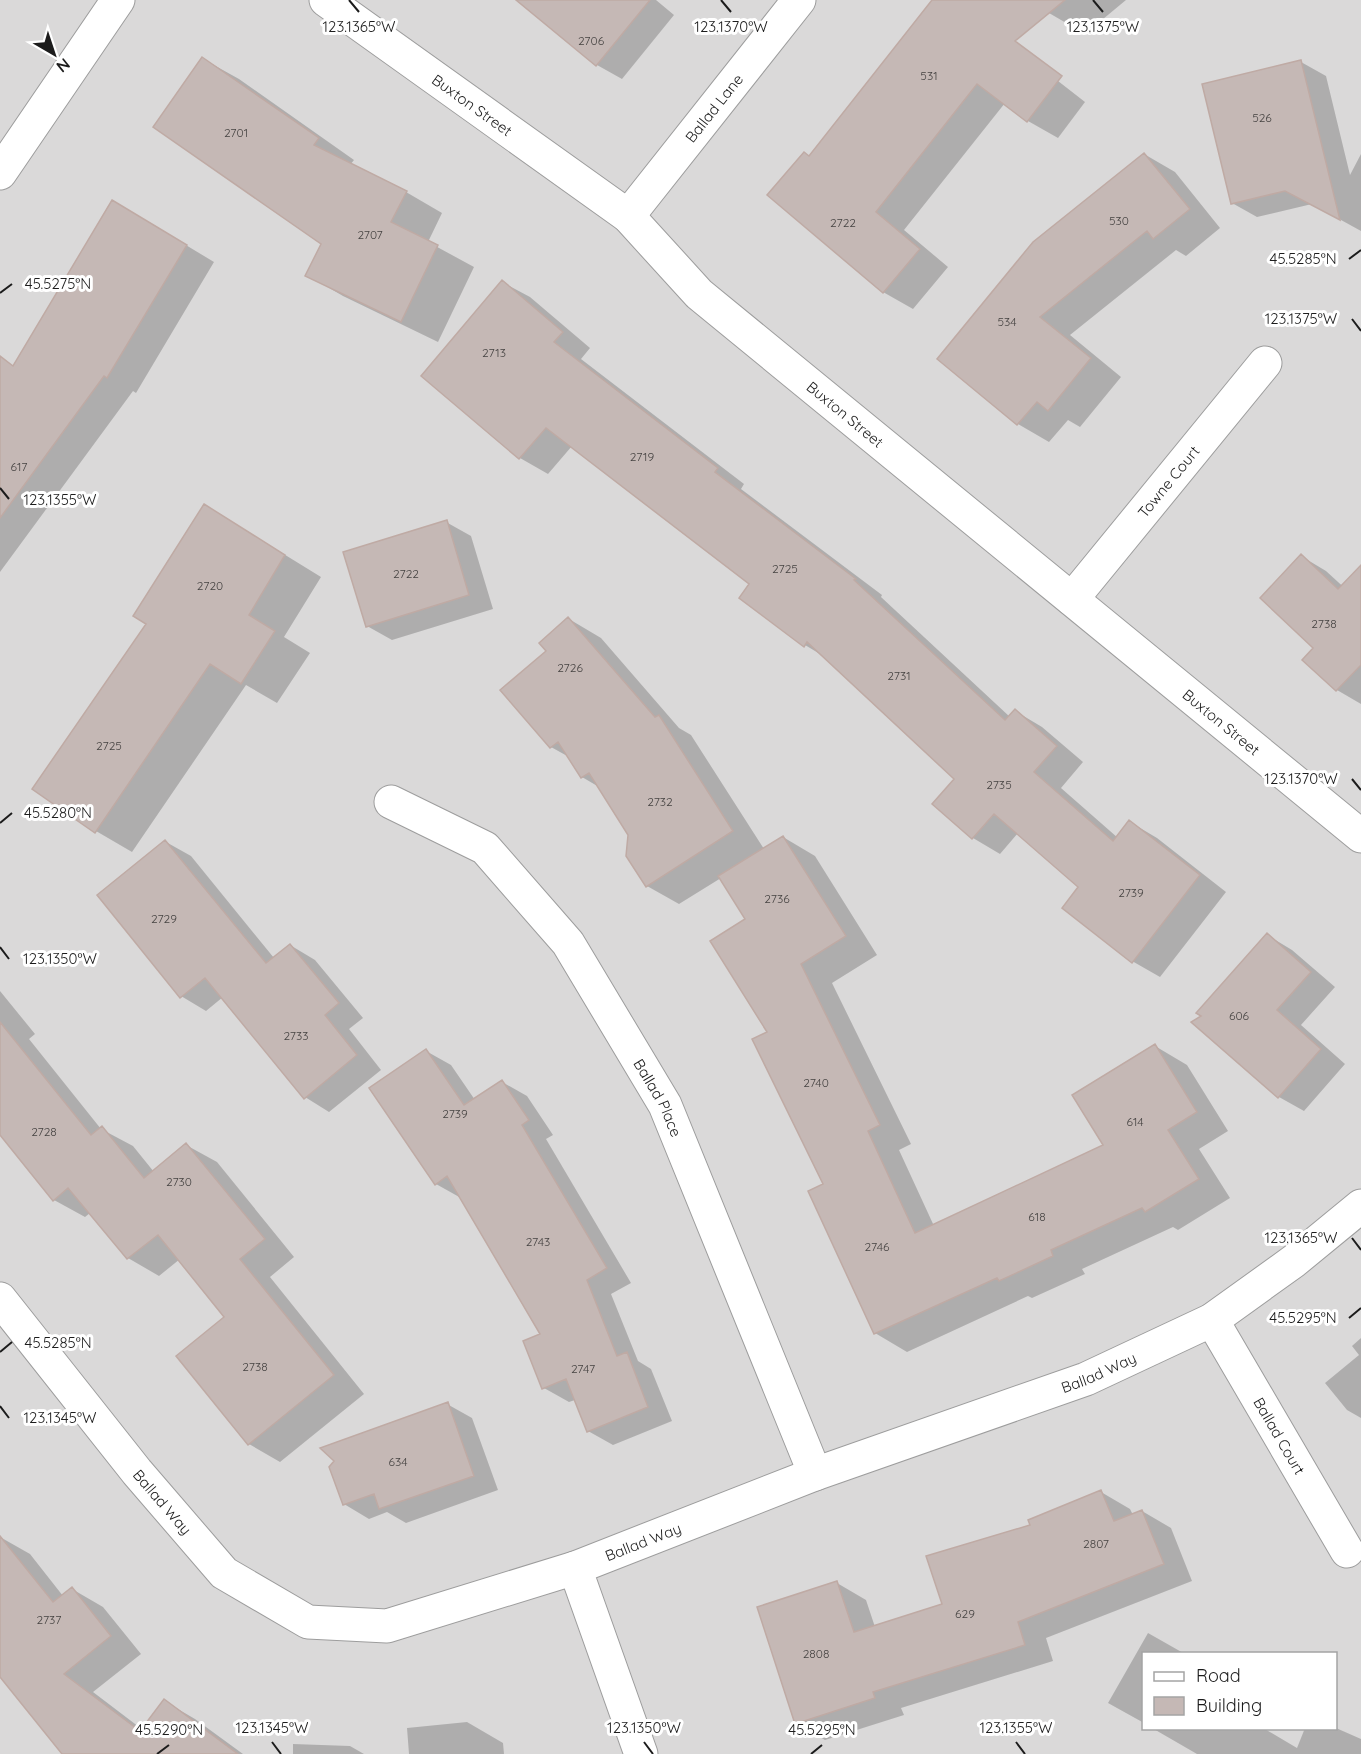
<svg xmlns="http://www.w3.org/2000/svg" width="1361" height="1754" viewBox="0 0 1361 1754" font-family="Quicksand,sans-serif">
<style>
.residential{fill:#dad9d9;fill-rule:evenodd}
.shadow{fill:#0003}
.building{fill:#c5b8b5;stroke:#bfaaa4;stroke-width:1.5}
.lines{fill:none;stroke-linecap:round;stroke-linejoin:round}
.street-casing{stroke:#9d9d9d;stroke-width:35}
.street{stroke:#fff;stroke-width:33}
.ticks{fill:none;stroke:#1c1c1c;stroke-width:2}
.labels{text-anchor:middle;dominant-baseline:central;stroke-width:6;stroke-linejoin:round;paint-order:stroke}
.number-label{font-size:12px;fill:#464342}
.street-label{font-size:15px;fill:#1c1c1c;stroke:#fff}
.ticks-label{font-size:15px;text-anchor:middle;fill:#1c1c1c;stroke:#fff;stroke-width:6;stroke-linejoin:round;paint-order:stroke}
</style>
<rect width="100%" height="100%" fill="#ede7e1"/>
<path class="residential" d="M0 0H1361V1754H0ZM1144 1654H1336V1728H1144Z"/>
<path class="shadow" d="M547 0H656L674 15 622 79 597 65Z
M934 0H950L968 11 1085 102 1058 138 1028 121 1005 103 904 230 948 267 913 309 883 292 810 157Z
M1038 0H1126L1085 34 1049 13Z
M203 59 239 79 354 160 350 165 406 192 442 213 428 242 474 267 438 342 343 296 307 275 323 243Z
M1301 62 1326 76 1350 175 1361 154V231L1312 204 1257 217 1232 203Z
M1144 154 1175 172 1220 228 1186 256 1176 250 1070 335 1121 377 1080 427 1068 420 1049 442 1018 424 939 359Z
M141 218 214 262 136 393 133 391 0 572V374L14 367Z
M502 282 530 297 590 348 581 359 744 484 741 489 882 595 881 597 1010 717 1015 711 1042 727 1083 762 1061 788 1118 838 1130 822 1157 838 1226 892 1160 977 1132 961 1080 887 1018 833 1000 854 973 838 956 779 825 657 805 645 741 597 751 584 572 446 548 474 520 458 423 376Z
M446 522 471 536 493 609 392 640 367 626Z
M240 527 321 577 284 637 310 653 277 703 246 685 132 852 96 831Z
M1301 556 1326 571 1361 603V704L1337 690Z
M569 619 601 638 679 728 691 735 764 849 783 837 815 856 877 955 832 983 911 1144 899 1150 934 1226 1105 1145 1155 1046 1187 1065 1228 1131 1199 1149 1230 1198 1178 1230 1173 1227 1082 1269 1085 1274 1032 1298 1028 1296 907 1352 875 1333 825 1185 770 1032 747 919 721 878 679 904 647 886 629 834 599 787 582 777 569 757 551 747 503 691 548 651Z
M166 842 191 856 274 958 290 945 315 960 363 1018 349 1029 381 1070 329 1112 305 1097 223 997 206 1011 181 996Z
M1267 935 1292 950 1335 987 1301 1025 1345 1064 1304 1111 1279 1097 1203 1016Z
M0 991 35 1034 29 1039 101 1129 133 1146 154 1172 186 1145 217 1162 294 1257 270 1277 364 1394 280 1462 249 1444 226 1317 180 1259 159 1276 128 1258 90 1213 85 1217 54 1200 0 1133Z
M426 1051 451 1065 475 1100 502 1082 527 1096 553 1135 546 1139 631 1283 611 1294 638 1361 651 1369 672 1421 613 1445 588 1431 575 1400 569 1402 544 1388 543 1335 461 1198 436 1184Z
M1361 1338V1418L1347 1410 1325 1383 1359 1355 1352 1346Z
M447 1404 472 1418 498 1490 406 1523 387 1512 369 1519 344 1504Z
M1101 1492 1130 1509 1133 1515 1142 1511 1171 1528 1192 1581 1046 1638 1053 1661 901 1708 904 1715 825 1740 796 1723 837 1583 866 1600 875 1627 943 1605 1032 1526Z
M0 1537 30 1554 63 1596 72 1589 103 1607 141 1654 93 1692 143 1730 164 1701 195 1719 243 1754H64L0 1675Z
M1148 1633 1185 1654H1144V1723L1108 1703Z
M467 1722 503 1743 504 1754H409L407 1728Z
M1152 1728H1263L1297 1748 1305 1728H1336L1361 1739V1754H1197Z
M293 1744 350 1746 364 1754H293Z"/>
<path class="building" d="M516 0H650L596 66Z
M932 0H1065L1015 41 1062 76 1027 122 977 84 876 212 920 249 883 293 767 195 804 152 809 156Z
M202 57 319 138 314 145 407 191 391 222 438 245 401 322 305 276 321 244 153 127Z
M1301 60 1340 220 1285 191 1231 204 1202 84Z
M1144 153 1190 209 1153 239 1147 231 1040 317 1091 358 1048 411 1037 402 1017 425 937 359 1033 242Z
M112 200 187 245 107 378 104 376 0 518V356L13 366Z
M502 280 563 332 554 342 718 468 715 472 856 579 854 580 1005 720 1015 709 1057 746 1034 772 1113 841 1129 820 1200 875 1132 963 1062 908 1078 887 994 814 972 839 932 804 954 779 807 642 804 647 739 598 749 584 546 428 519 459 421 376Z
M204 504 285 555 249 615 275 631 241 684 210 664 95 833 32 789 146 624 133 616Z
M447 520 469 595 366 627 343 552Z
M1301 554 1338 589 1361 565V665L1336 691 1302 660 1313 648 1260 598Z
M568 617 655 717 659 715 733 831 646 887 626 856 628 835 589 773 581 778 558 742 550 748 500 690 546 651 539 643Z
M783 836 846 936 801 964 880 1125 868 1131 915 1233 1103 1145 1072 1095 1155 1044 1197 1112 1168 1130 1199 1179 1145 1212 1142 1208 1051 1250 1053 1256 999 1281 997 1278 874 1334 808 1191 823 1184 752 1039 767 1032 710 941 745 919 718 876Z
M165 840 266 963 290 944 339 1003 325 1015 357 1055 304 1099 205 978 180 998 97 895Z
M1267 933 1311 972 1277 1010 1321 1049 1278 1098 1191 1022 1201 1016 1196 1013Z
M0 1022 91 1135 102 1126 144 1178 186 1143 265 1239 240 1259 334 1375 248 1445 176 1356 224 1317 158 1235 127 1259 68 1188 53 1201 0 1135Z
M426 1049 464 1105 502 1080 529 1120 522 1125 607 1268 587 1280 617 1356 627 1352 648 1407 587 1432 566 1379 542 1389 523 1341 540 1334 447 1176 435 1185 369 1088Z
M448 1402 474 1476 379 1509 374 1494 343 1505 329 1467 334 1461 320 1448Z
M1101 1490 1114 1521 1142 1510 1164 1564 1018 1622 1025 1645 873 1692 875 1698 795 1724 757 1607 837 1581 854 1632 942 1604 926 1556 1030 1525 1028 1520Z
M0 1536 53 1602 72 1587 111 1636 64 1674 140 1731 164 1699 238 1754H62L0 1677Z"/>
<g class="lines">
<g class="street-casing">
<g id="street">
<path id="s1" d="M326 0 628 216 699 294 1361 836"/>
<path d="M0 173 118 0"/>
<path id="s2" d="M628 216 799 0"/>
<path id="s3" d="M1072 599 1265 363"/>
<path id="s4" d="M391 802 485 848 568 943 665 1105 815 1474"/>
<path id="s5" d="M0 1299 137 1472 224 1573 308 1622 387 1626 575 1568 815 1474 1086 1379 1212 1320 1294 1261 1361 1206"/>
<path id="s6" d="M1212 1320 1347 1551"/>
<path d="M575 1568 641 1754"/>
</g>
</g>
<use href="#street" class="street"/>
</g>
<path class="ticks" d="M349 0 359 12M721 0 731 12M1093 0 1103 12M1349 259 1361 250M0 293 12 284M1352 319 1361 331M0 488 9 499M1352 779 1361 790M0 823 12 813M0 947 9 959M1352 1238 1361 1250M1349 1318 1361 1308M0 1352 12 1342M0 1406 9 1418M272 1742 281 1754M644 1742 653 1754M1016 1742 1025 1754M157 1754 169 1745M811 1754 822 1745"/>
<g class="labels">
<g class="number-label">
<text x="591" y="40">2706</text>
<text x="929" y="75">531</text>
<text x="1262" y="117">526</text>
<text x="236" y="132">2701</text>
<text x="1119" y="220">530</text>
<text x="843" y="222">2722</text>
<text x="370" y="234">2707</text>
<text x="1007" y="321">534</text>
<text x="494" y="352">2713</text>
<text x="642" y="456">2719</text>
<text x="19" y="466">617</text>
<text x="785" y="568">2725</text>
<text x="406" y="573">2722</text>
<text x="210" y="585">2720</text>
<text x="1324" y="623">2738</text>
<text x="570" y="667">2726</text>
<text x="899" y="675">2731</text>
<text x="109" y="745">2725</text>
<text x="999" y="784">2735</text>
<text x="660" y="801">2732</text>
<text x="1131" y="892">2739</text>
<text x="777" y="898">2736</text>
<text x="164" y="918">2729</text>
<text x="1239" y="1015">606</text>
<text x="296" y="1035">2733</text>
<text x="816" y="1082">2740</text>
<text x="455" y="1113">2739</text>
<text x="1135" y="1121">614</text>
<text x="44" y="1131">2728</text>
<text x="179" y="1181">2730</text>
<text x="1037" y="1216">618</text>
<text x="538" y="1241">2743</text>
<text x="877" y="1246">2746</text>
<text x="255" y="1366">2738</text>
<text x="583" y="1368">2747</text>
<text x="398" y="1461">634</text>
<text x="1096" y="1543">2807</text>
<text x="965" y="1613">629</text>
<text x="49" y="1619">2737</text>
<text x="816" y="1653">2808</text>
</g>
<g class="street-label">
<text stroke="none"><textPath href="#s1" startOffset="180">Buxton Street</textPath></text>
<text stroke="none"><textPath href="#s2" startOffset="138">Ballad Lane</textPath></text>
<text stroke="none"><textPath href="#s1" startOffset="666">Buxton Street</textPath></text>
<text stroke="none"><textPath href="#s3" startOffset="152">Towne Court</textPath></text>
<text stroke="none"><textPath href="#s1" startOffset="1152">Buxton Street</textPath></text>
<text stroke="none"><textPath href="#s4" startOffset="410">Ballad Place</textPath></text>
<text stroke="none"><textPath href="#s5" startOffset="1286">Ballad Way</textPath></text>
<text stroke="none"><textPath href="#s6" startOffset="134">Ballad Court</textPath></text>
<text stroke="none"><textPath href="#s5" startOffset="260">Ballad Way</textPath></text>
<text stroke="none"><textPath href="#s5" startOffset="800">Ballad Way</textPath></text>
</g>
</g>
<g class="ticks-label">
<text x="359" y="32">123.1365°W</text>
<text x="731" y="32">123.1370°W</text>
<text x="1103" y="32">123.1375°W</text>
<text x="1303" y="264">45.5285°N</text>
<text x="58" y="289">45.5275°N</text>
<text x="1301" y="324">123.1375°W</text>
<text x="60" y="505">123.1355°W</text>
<text x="1301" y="784">123.1370°W</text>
<text x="58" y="818">45.5280°N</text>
<text x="60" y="964">123.1350°W</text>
<text x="1301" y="1243">123.1365°W</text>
<text x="1303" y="1323">45.5295°N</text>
<text x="58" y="1348">45.5285°N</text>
<text x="60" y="1423">123.1345°W</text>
<text x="272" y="1733">123.1345°W</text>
<text x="644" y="1733">123.1350°W</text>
<text x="1016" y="1733">123.1355°W</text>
<text x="169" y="1735">45.5290°N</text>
<text x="822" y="1735">45.5295°N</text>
</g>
<rect x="1142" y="1652" width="195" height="78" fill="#ffffff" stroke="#a4a4a4" stroke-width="1.5"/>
<rect x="1154" y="1672" width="30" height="9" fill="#ffffff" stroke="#a4a4a4" stroke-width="1.5"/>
<text x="1196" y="1682" font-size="18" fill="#1c1c1c">Road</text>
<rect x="1154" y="1697" width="30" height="18" fill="#c5b8b5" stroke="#a4a4a4" stroke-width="1.5"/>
<text x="1196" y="1712" font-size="18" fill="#1c1c1c">Building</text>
<g transform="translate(54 54) rotate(141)" stroke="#ffffff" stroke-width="4.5" paint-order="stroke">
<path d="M0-4.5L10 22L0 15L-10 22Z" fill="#1c1c1c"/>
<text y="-9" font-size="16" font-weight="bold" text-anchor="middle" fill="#1c1c1c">N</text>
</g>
</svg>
